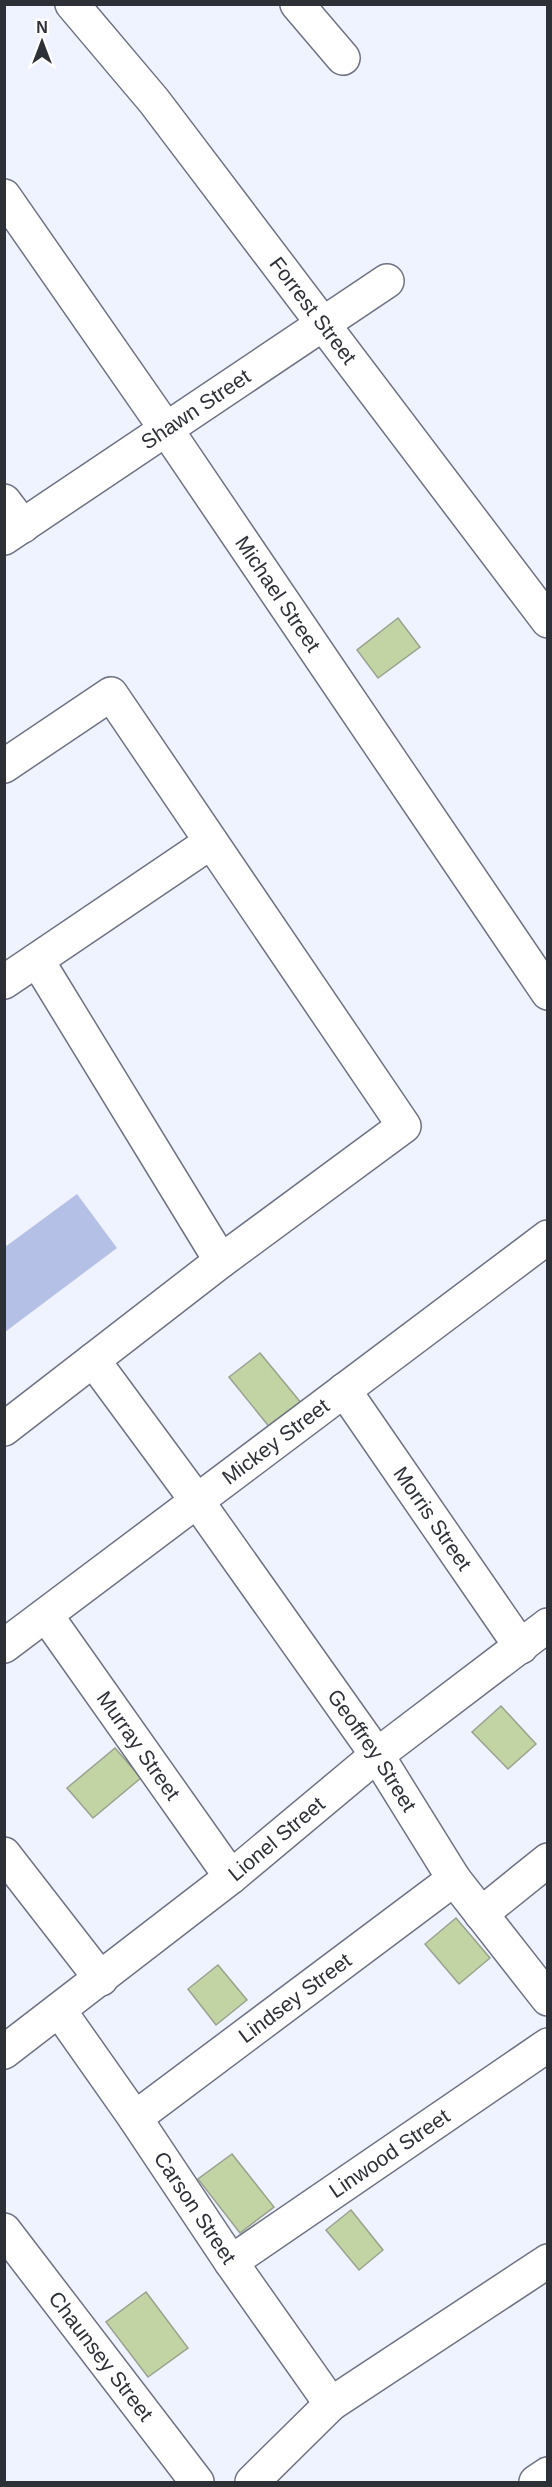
<svg xmlns="http://www.w3.org/2000/svg" width="552" height="2487" viewBox="0 0 552 2487" font-family="Helvetica,sans-serif">
  <rect width="100%" height="100%" fill="#eff3ff"/>
  <path fill="#b5c0e6" d="M77,1194L117,1248L5,1332V1247Z"/>
  <path fill="#c2d4a4" stroke="#9aa28f" stroke-width="1.5" d="M398,618L420,647L378,678L357,650Z
    M260,1353L302,1404L271,1429L229,1377Z
    M501,1706L536,1744L508,1769L472,1732Z
    M115,1748L141,1778L93,1818L67,1788Z
    M456,1918L490,1958L459,1984L425,1944Z
    M218,1965L247,2000L216,2025L188,1989Z
    M232,2154L274,2207L240,2233L198,2179Z
    M351,2210L383,2250L359,2270L326,2230Z
    M146,2292L188,2348L148,2377L106,2322Z"/>
  <g fill="none" stroke-linecap="round" stroke-linejoin="round">
    <defs>
      <g id="minor">
        <path id="s1" d="M72,4L154,101L548,621"/>
        <path d="M297,4L343,58"/>
        <path id="s2" d="M4,196L166,429L548,993"/>
        <path d="M4,501L23,526"/>
        <path id="s3" d="M4,538L387,281"/>
        <path d="M4,766L111,694L404,1126L221,1261L4,1429"/>
        <path d="M37,960L221,1261"/>
        <path d="M4,982L211,842"/>
        <path id="s4" d="M93,1360L197,1501L377,1755L454,1879L548,1999"/>
        <path id="s5" d="M344,1390L521,1647"/>
        <path id="s6" d="M46,1615L231,1877"/>
        <path id="s7" d="M4,1646L548,1237"/>
        <path d="M4,1854L101,1979"/>
        <path d="M481,1914L548,1860"/>
        <path id="s8" d="M59,2010L135,2118L231,2262L331,2404"/>
        <path id="s9" d="M4,2052L231,1877L377,1755L548,1625"/>
        <path id="s10" d="M135,2118L454,1879"/>
        <path id="s11" d="M4,2230L197,2482"/>
        <path id="s12" d="M231,2262L548,2045"/>
        <path d="M252,2482L331,2404L548,2261"/>
        <path d="M536,2482L548,2474"/>
      </g>
    </defs>
    <use href="#minor" stroke="#6d7284" stroke-width="36"/>
    <use href="#minor" stroke="#fff" stroke-width="33"/>
  </g>
  <g text-anchor="middle" stroke-width="4.5" stroke-linejoin="round" paint-order="stroke">
    <g font-size="21" fill="#2e3038" stroke="#fff">
      <text dy="7" stroke="none"><textPath href="#s1" startOffset="390">Forrest Street</textPath></text>
      <text dy="7" stroke="none"><textPath href="#s3" startOffset="231">Shawn Street</textPath></text>
      <text dy="7" stroke="none"><textPath href="#s2" startOffset="483">Michael Street</textPath></text>
      <text dy="7" stroke="none"><textPath href="#s7" startOffset="340">Mickey Street</textPath></text>
      <text dy="7" stroke="none"><textPath href="#s5" startOffset="156">Morris Street</textPath></text>
      <text dy="7" stroke="none"><textPath href="#s6" startOffset="160">Murray Street</textPath></text>
      <text dy="7" stroke="none"><textPath href="#s4" startOffset="480">Geoffrey Street</textPath></text>
      <text dy="7" stroke="none"><textPath href="#s9" startOffset="346">Lionel Street</textPath></text>
      <text dy="7" stroke="none"><textPath href="#s10" startOffset="200">Lindsey Street</textPath></text>
      <text dy="7" stroke="none"><textPath href="#s12" startOffset="192">Linwood Street</textPath></text>
      <text dy="7" stroke="none"><textPath href="#s8" startOffset="240">Carson Street</textPath></text>
      <text dy="7" stroke="none"><textPath href="#s11" startOffset="159">Chaunsey Street</textPath></text>
    </g>
  </g>
  <rect width="552" height="2487" fill="none" stroke="#2e3038" stroke-width="12"/>
  <g transform="translate(42 42)" stroke="#ffffff" stroke-width="4.5" paint-order="stroke">
  <path d="M0-4.5L10 22L0 15L-10 22Z" fill="#2e3038"/>
  <text y="-9" font-size="16" font-weight="bold" text-anchor="middle" fill="#2e3038">N</text>
  </g>
</svg>
